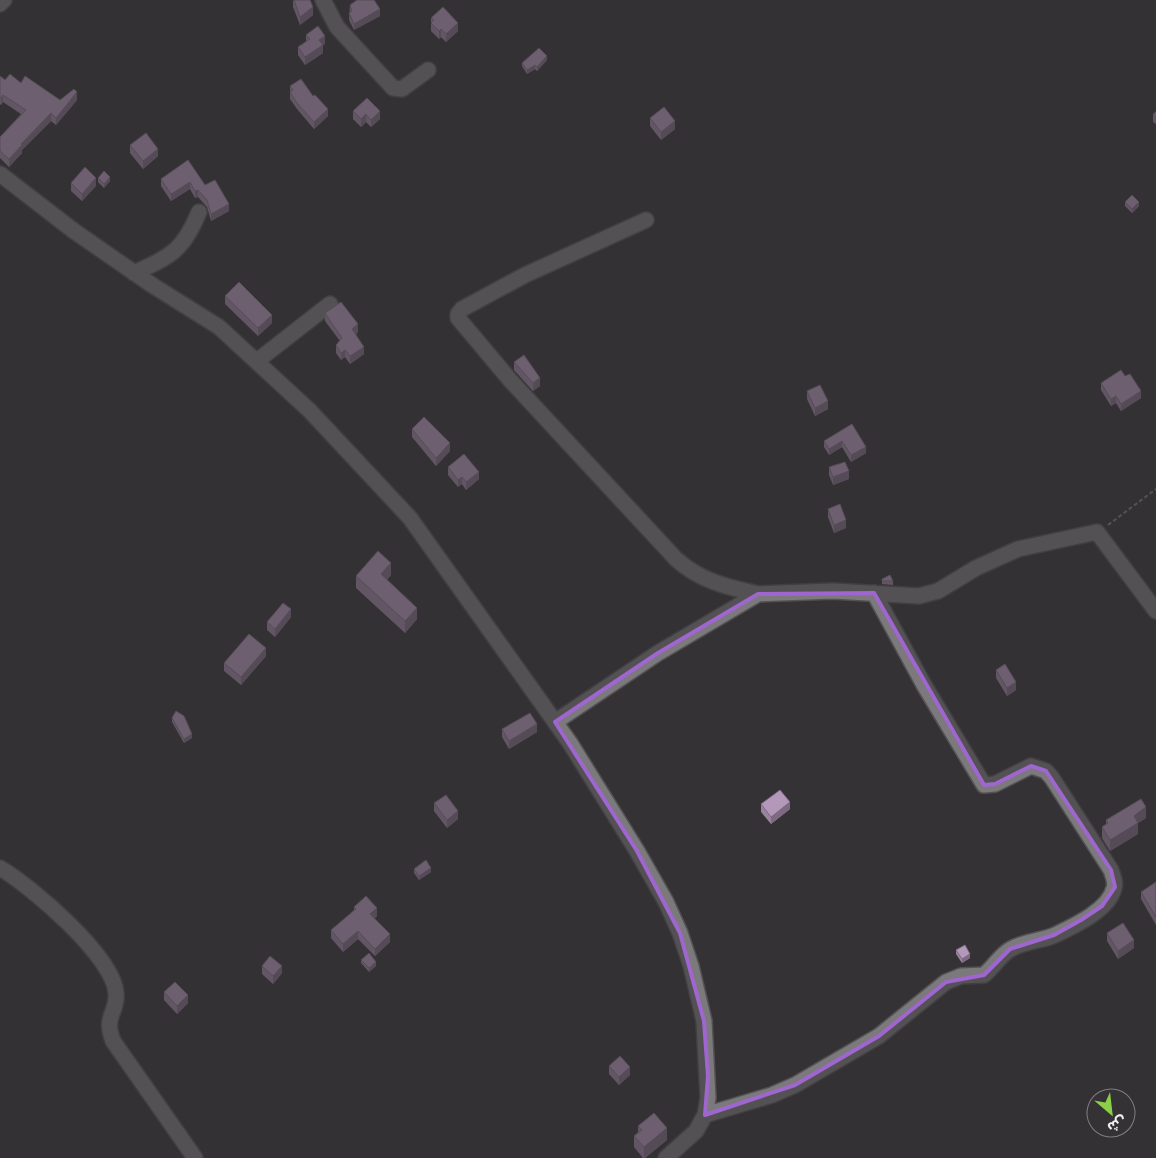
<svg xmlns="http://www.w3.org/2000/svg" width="1156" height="1158" viewBox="0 0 1156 1158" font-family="'Open Sans','Noto Sans Arabic',sans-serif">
  <rect width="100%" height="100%" fill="#343234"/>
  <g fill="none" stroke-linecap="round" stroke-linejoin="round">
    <defs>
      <path id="minor" d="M323,0L337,27L393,88L402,89L428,70
        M0,4L4,0
        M0,174L74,231L152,285L219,327L310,411L410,518L570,743L637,851L666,902L680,933L691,966L704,1021L708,1098L705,1115L696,1131L666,1158
        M646,220L525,275L462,309L458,314V318L510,380L676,559C700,581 727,587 758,594
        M134,273C171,256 183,251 199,212
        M257,361L330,304
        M555,722L658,653L758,594L833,591L919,596L938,591L976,568L1018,549L1097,532L1156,611
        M0,868C31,886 114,957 116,993C118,1014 103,1014 113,1041L195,1158
        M705,1115L772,1095L795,1085L879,1036L946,982L961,976L984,975C994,967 1000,955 1011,949C1025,941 1041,941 1055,935C1074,926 1109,910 1114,888C1116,882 1113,876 1111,870L1052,778L1046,771L1031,766L995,784L984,785L924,685L874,593"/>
    </defs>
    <use href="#minor" stroke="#535153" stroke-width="18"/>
    <path stroke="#7b797b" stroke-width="2" stroke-dasharray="4 2.5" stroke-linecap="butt" d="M1108,525L1156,489"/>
    <use href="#minor" stroke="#7b797b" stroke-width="15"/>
  </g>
  <path fill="#9a839f" d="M293,0L313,15L300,25L293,7Z
    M350,5L380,16L354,30L349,20Z
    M431,18L458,31L446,42L441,37L439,39L431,31Z
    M306,35L325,44L323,45V53L305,65L298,55V47L306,42Z
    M547,60L537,71L535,69L527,74L522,66V63Z
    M0,76L5,80L21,83L60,100H77L56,125L51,121L22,150V153L9,167L0,158V137L21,114L3,102L1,105L0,104Z
    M290,86L313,96L328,116L314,129L297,109L290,99Z
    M367,98L380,119L371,127L366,122L361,127L353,119V111Z
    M1156,111V124L1153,122V114Z
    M650,118L675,129L661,140L650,126Z
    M130,145L158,156L143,169L130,153Z
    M188,160L205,185L229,211L211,221L207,207L198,197L195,198L190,189L171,201L161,186V179Z
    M98,178L110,181L104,188L98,182Z
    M71,183L96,186L82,201L71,191Z
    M1125,202L1139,206L1132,213L1125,206Z
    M225,296L272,323L258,336L225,304Z
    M325,313L358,332L356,334L364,354L350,364L345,357L341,360L336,353V345L340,341L325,321Z
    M514,362L540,386L533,391L514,370Z
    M1101,383L1141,398L1121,411L1116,403L1111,406L1101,390Z
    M807,391L828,409L815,416L807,399Z
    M852,424L866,453L851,462L842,447L829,455L824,447V441Z
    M412,429L450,451L436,466L412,437Z
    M448,467L479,479L466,490L462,484L458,487L448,475Z
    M829,467L849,479L833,485L829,475Z
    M828,509L846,528L834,533L828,517Z
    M391,575L387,580L417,619L405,633L356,588V576Z
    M882,579L893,581V585L882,584Z
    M291,617L275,637L267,630V622Z
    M266,656L241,685L224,671V663Z
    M996,670L1016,690L1007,696L996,678Z
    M172,718L192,738L184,743L172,722Z
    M502,729L537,732L509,749L502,737Z
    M434,803L458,819L447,828L434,811Z
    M761,804L790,809L771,824L761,812Z
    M1146,818L1138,823V834L1110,851L1102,838V827L1106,824V820Z
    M414,869L431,872L419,880L414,873Z
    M1156,882V925L1141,899V892Z
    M354,907L377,916L374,919L390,942L375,956L358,939L343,952L331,938V930L354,910Z
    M1107,933L1134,948L1118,959L1107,941Z
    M956,950L970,958L962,963L956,954Z
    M361,960L376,966L369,972L361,963Z
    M262,966L282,973L273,984L262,974Z
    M164,992L188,1003L177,1014L164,1000Z
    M609,1066L630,1075L619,1085L609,1074Z
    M638,1126L667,1140L645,1158H643L634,1147V1136L638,1132Z"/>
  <path fill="#7d6a82" d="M313,7V15L300,25V17Z
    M380,9V16L354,30V24Z
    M458,23V31L446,42V34Z
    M441,29V37L439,39V31Z
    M325,36V44L323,45V53L305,65V57L319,40Z
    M547,56V60L537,71V67Z
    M535,65V69L527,74V70Z
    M77,92V100L56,125V118Z
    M3,95V102L1,105V98Z
    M328,109V116L314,129V122Z
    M380,111V119L371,127V120Z
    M51,113V121L22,150V153L9,167V159L21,144Z
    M366,114V122L361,127V119Z
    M675,121V129L661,140V132Z
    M158,149V156L143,169V161Z
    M110,177V181L104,188V184Z
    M96,178V186L82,201V194Z
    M190,182V189L171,201V194Z
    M198,190V197L195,198V191Z
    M1139,202V206L1132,213V209Z
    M229,204V211L211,221V214Z
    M272,315V323L258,336V328Z
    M358,324V332L352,336V329Z
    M364,347V354L350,364V356Z
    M345,350V357L341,360V353Z
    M540,378V386L533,391V383Z
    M1141,391V398L1121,411V404Z
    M1116,396V403L1111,406V399Z
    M828,401V409L815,416V408Z
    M842,441V447L829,455V449Z
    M450,443V451L436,466V458Z
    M866,447V453L851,462V455Z
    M849,471V479L833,485V477Z
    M479,472V479L466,490V482Z
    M462,477V484L458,487V480Z
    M846,520V528L834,533V525Z
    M391,563V575L381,586V574Z
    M417,608V619L405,633V621Z
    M291,609V617L275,637V629Z
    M266,648V656L241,685V677Z
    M1016,682V690L1007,696V688Z
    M537,724V732L509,749V741Z
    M192,734V738L184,743V739Z
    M790,802V809L771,824V817Z
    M1146,807V818L1138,823V834L1110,851V840L1134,816Z
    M458,811V819L447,828V820Z
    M431,868V872L419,880V876Z
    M377,908V916L370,922V914Z
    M358,931V939L343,952V944Z
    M390,934V942L375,956V949Z
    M1134,940V948L1118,959V951Z
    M970,954V958L962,963V959Z
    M376,962V966L369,972V968Z
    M282,966V973L273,984V976Z
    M188,995V1003L177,1014V1006Z
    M630,1067V1075L619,1085V1077Z
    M667,1128V1140L644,1158V1147Z"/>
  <path fill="#b398b9" stroke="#7d6a82" d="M294,0H310L313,7L300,17Z
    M357,0H374L380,9L354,24L349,13L352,11L350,5Z
    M443,7L458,23L446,34L441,29L439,31L431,23L434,20L431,18Z
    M318,26L325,36L319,40L323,45L305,57L298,47L310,39L306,35Z
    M539,48L547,56L537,67L535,65L527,70L522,63Z
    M10,74L21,83L25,76L60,100L74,89L77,92L56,118L51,113L21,144L22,145L9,159L0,151V137L26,110L3,95L1,98L0,97V76L5,80Z
    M301,79L313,96L315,95L328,109L314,122L297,103L290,92L293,90L290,86Z
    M367,98L380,111L371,120L366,114L361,119L353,111Z
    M664,107L675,121L661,132L650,118Z
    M146,133L158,149L143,161L130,145Z
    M188,160L205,185L215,180L229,204L211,214L207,200L198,190L195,191L190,182L171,194L161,179Z
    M85,167L96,178L82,194L71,183Z
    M104,171L110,177L104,184L98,178Z
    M1132,195L1139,202L1132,209L1125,202Z
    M239,282L272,315L258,328L225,296Z
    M341,302L358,324L352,329L364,347L350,356L345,350L341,353L336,345L342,338L325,313Z
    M524,355L540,378L533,383L514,362Z
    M1121,370L1125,376L1130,374L1141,391L1121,404L1116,396L1111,399L1101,383Z
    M820,385L828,401L815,408L807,391Z
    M424,417L450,443L436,458L412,429Z
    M852,424L866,447L851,455L842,441L829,449L824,441Z
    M464,454L479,472L466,482L462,477L458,480L448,467Z
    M845,462L849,471L833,477L829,467Z
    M840,504L846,520L834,525L828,509Z
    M378,551L391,563L381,574L417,608L405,621L356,576Z
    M890,575L893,581H882V579Z
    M283,603L291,609L275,629L267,622Z
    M249,634L266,648L241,677L224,663Z
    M1005,664L1016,682L1007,688L996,670Z
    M176,711L184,716L192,734L184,739L172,718Z
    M530,713L537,724L509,741L502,729Z
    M780,790L790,802L771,817L761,804Z
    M446,795L458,811L447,820L434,803Z
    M1141,799L1146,807L1134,816L1138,823L1110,840L1102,827L1108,823L1106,820Z
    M426,860L431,868L419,876L414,869Z
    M1156,882V917L1141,892Z
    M366,896L377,908L370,914L390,934L375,949L358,931L343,944L331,930L356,909L354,907Z
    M1123,923L1134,940L1118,951L1107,933Z
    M965,945L970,954L962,959L956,950Z
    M369,953L376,962L369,968L361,960Z
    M270,956L282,966L273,976L262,966Z
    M175,982L188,995L177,1006L164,992Z
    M620,1056L630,1067L619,1077L609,1066Z
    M654,1113L667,1128L644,1147L634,1136L642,1130L638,1126Z"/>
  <path d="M0 0H1156V1158H0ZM874,593L984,785L995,784L1031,766L1046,771L1111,870L1115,887L1102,906L1081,920L1054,935L1010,949L984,975L946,982L879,1036L795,1085L705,1115L708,1076L704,1021L680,933L637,851L555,722L658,653L758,594Z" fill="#343234" fill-opacity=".55" fill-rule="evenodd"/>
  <path fill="none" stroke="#9e66ce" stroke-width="4" stroke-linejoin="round" d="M874,593L984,785L995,784L1031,766L1046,771L1111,870L1115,887L1102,906L1081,920L1054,935L1010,949L984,975L946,982L879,1036L795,1085L705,1115L708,1076L704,1021L680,933L637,851L555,722L658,653L758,594Z"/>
  <g transform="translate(1111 1113) rotate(152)"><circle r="24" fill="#343234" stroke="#807e80"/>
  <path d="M0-4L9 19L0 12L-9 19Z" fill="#8cce45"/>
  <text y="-8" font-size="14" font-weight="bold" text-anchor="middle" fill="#f1eff1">ش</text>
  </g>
</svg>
